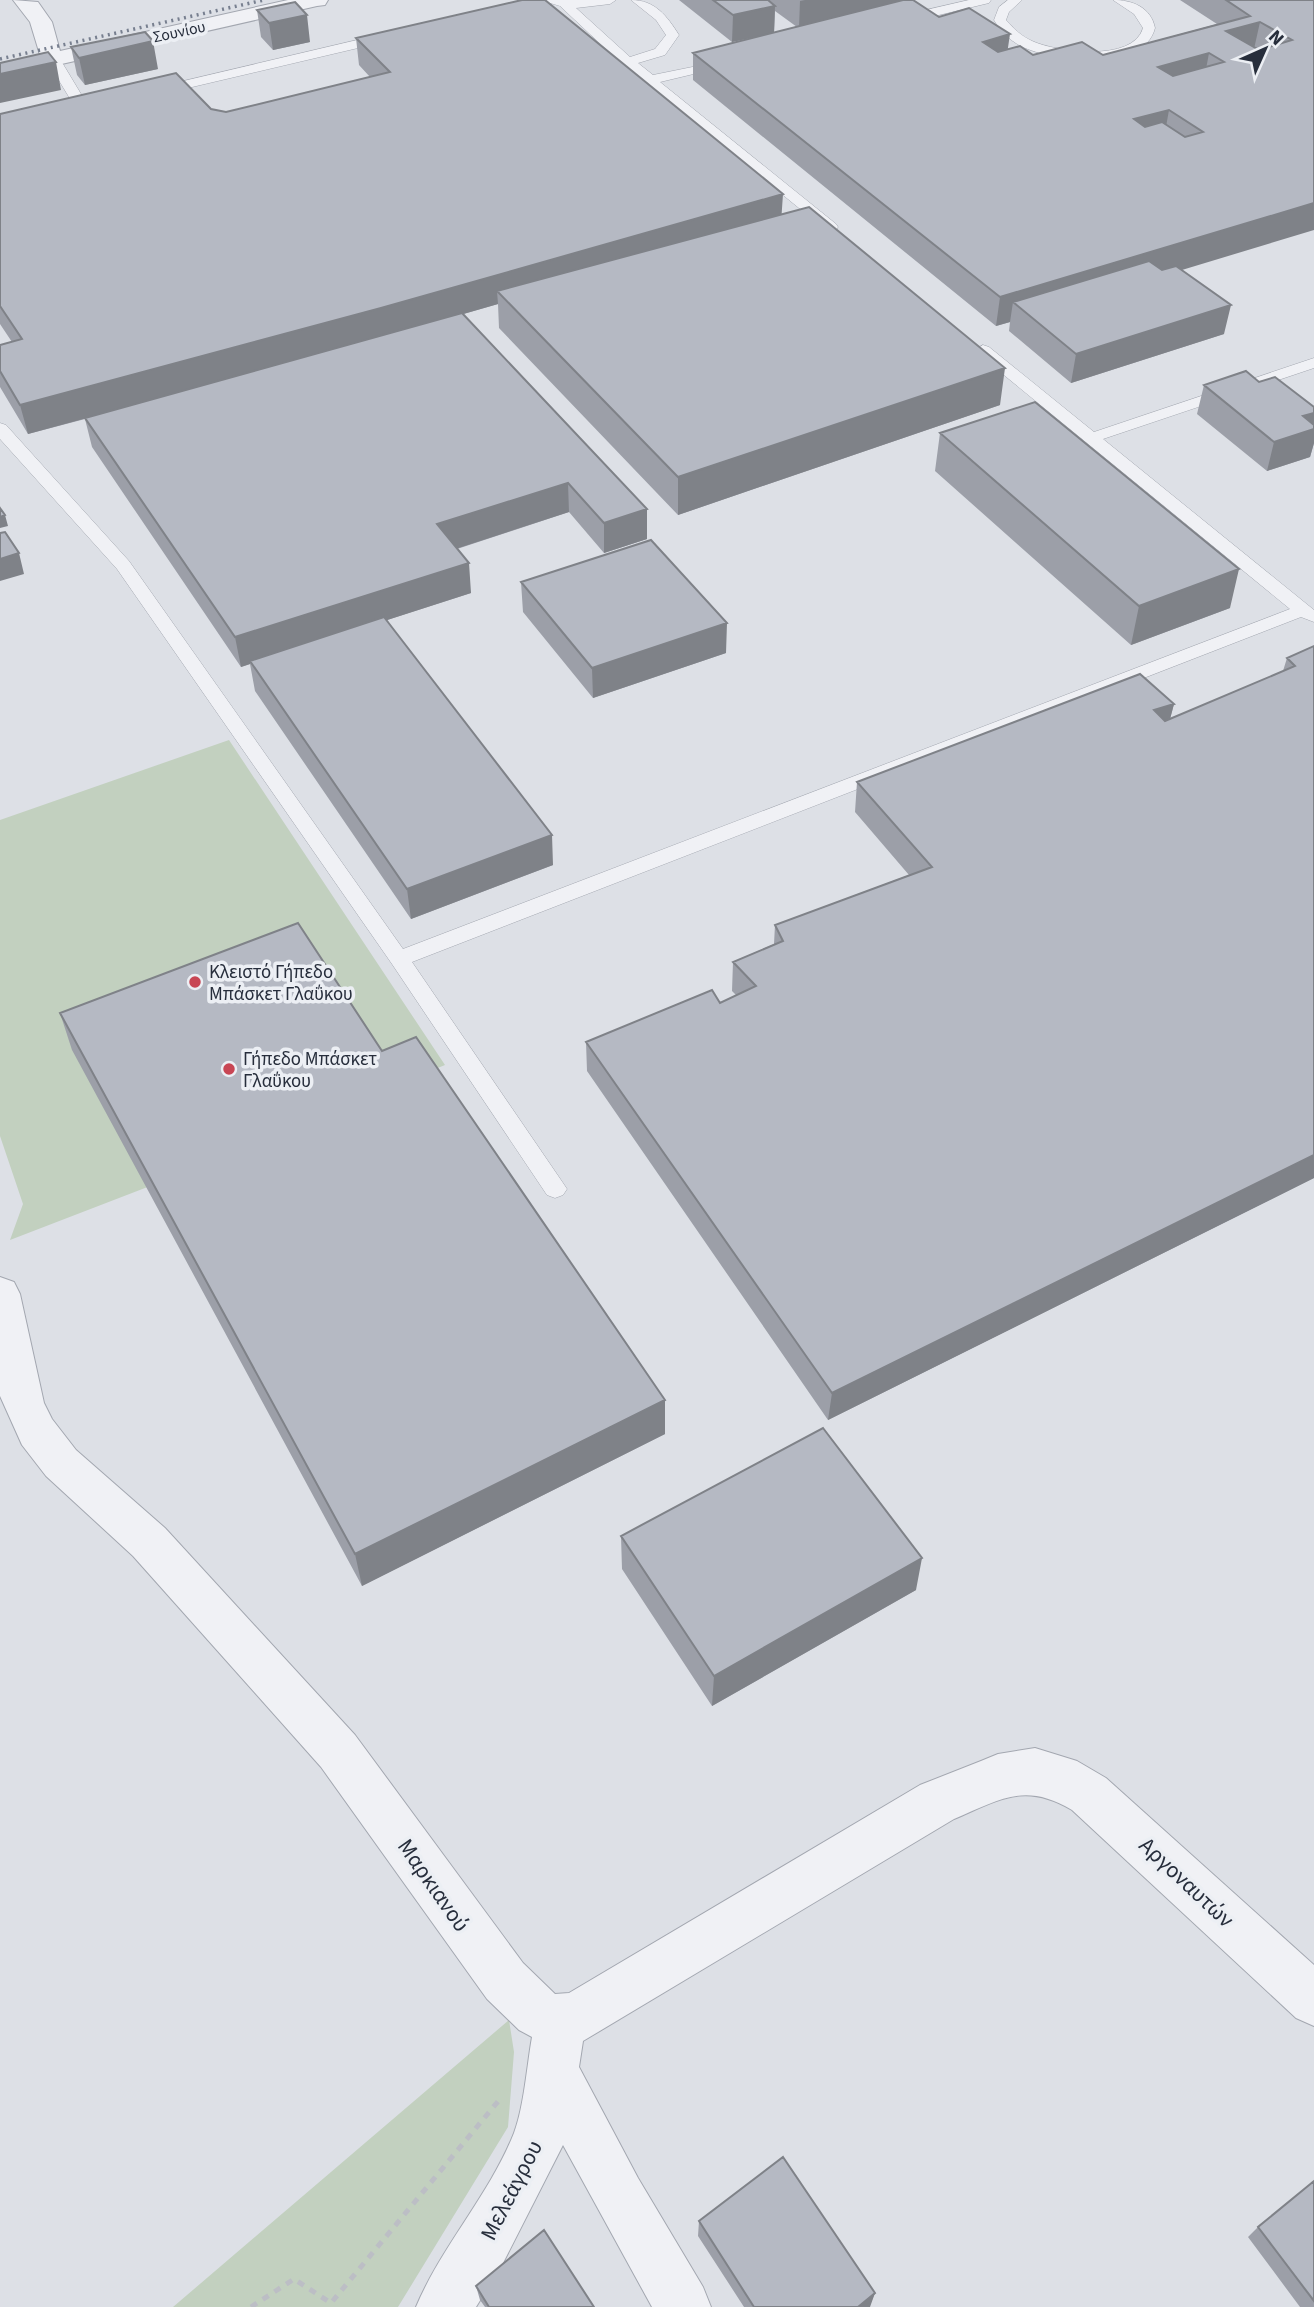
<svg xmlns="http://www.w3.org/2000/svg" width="1314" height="2307" viewBox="0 0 1314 2307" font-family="'Source Sans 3',sans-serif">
  <rect width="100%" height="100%" fill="#dde0e6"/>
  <path fill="#c2d0bf" d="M229,740L445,1065L145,1188L10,1240L23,1204L0,1136V820Z
    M509,2020L514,2052L508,2127L398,2307H173Z"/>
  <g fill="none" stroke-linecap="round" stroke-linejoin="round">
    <defs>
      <path id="service" d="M540,0H616L610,4L576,8L630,57L655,49L666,35L656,20L631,0C655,0 667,16 679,35L665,55L638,63L653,75L727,60V66L660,82L836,224L838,227L836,230H826L623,65L560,6Z
        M969,0H991L989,3L901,24L895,20L896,17Z
        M1008,0H1022L1009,12L1006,20C1014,29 1021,36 1032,41C1056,52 1133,63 1143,28L1134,14L1113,0C1132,0 1151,7 1155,28C1144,73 1052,62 1021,46C1009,40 1001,31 994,20L999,7Z
        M387,33L392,34V40L158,95L151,91L158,87Z
        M53,55L60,59L90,109L69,117L62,113L75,107L46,59Z
        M983,345L989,347L1094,432L1314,358V368L1103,439L1314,610V622L1301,617L412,962L563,1183L567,1189L563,1195L555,1198L547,1195L392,964L117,569L0,439V423L6,425L129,561L403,949L1290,609L977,353L975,350Z"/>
      <path id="minor" d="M13,0L38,2L52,22L60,51L288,0H328L325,5L317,6L0,78V64L40,55L30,22Z
        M0,1277L14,1282L20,1294L44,1403L52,1419L76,1450L165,1528L355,1735L523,1963L555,1994L569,1993L920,1785L981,1761L998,1754L1035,1748L1077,1761L1106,1778L1314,1965V2026L1296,2018L1072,1810C1025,1782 1001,1799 954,1819L583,2041L579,2067L638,2178L703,2287L711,2307H652L563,2145L503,2263L476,2307H416C441,2247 490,2194 514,2133C524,2107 527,2065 532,2037L519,2030L487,1999L321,1767L133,1556L46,1476L22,1445L0,1396Z"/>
    </defs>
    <use href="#service" stroke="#a3a7b0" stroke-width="1"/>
    <use href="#minor" stroke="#a3a7b0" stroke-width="2"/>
    <path stroke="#bcbec5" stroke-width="5" stroke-dasharray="7 7" stroke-linecap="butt" d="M251,2307L294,2279L331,2303L500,2099"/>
    <use href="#service" fill="#f0f1f5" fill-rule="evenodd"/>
    <use href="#minor" fill="#f0f1f5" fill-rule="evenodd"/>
    <path stroke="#777f8f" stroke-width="3.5" stroke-dasharray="2 4.5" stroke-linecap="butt" d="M0,59L264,0"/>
  </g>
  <path fill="#9c9fa8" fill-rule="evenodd" d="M679,0H913L939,17L1008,49L1033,55H1103L1217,24L1180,0H1314L1182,270L1224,334L1071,383L1009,331L1010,322L996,326L693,80V53L773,33L732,42ZM775,11L797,27L774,33Z
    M257,10L310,42L273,50L261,37Z
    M356,38L782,214L1000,405L678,515L499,328L498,304L463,314L647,509V539L604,553L569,512L457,549L471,593L387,620L553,865L411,919L255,691L250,664L241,667L92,447L85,419L28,434L0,387V345L12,342L0,324V114L211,109L226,112L370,77L359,65Z
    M71,47L158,69L85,85L77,75Z
    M1259,382L1314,407V443L1310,457L1267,471L1197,414L1204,385Z
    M940,433L1230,608L1131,645L935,471Z
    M521,582L726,653L593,698L523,612Z
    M1314,646V1178L828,1420L587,1071L586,1042L720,1003L736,995L732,991L733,962L774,944L775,925L909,875L855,812L857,782L1174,704L1170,719L1283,671L1287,658Z
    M60,1013L665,1400V1434L362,1586L72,1050Z
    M621,1536L916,1590L712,1706L622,1569Z
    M1314,2181V2307H1300L1248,2237L1258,2227Z
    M699,2221L875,2293L869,2307H744L698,2236Z
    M476,2286L594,2307H485L480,2300Z"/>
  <path fill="#7f8288" d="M805,0H911L799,28L800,1Z
    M775,6L774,33L732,42L733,15Z
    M307,15L310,42L273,50L269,23Z
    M1260,22L1254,49L1226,31Z
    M1010,34L1006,61L983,42Z
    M153,41L158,69L85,85L79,58Z
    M1209,53L1204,80L1153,94L1158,67Z
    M56,62L61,90L0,103V74Z
    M1169,110L1164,138L1129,147L1134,119Z
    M783,194L781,223L497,291L498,304L384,337L28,434L20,405Z
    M1314,203V230L1030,316L1013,302L1010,322L996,326L1000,297Z
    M1231,305L1224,334L1071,383L1076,354Z
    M1005,368L1000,405L678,515V477Z
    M1314,413V443L1310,457L1267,471L1274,442L1303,416Z
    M568,483L569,512L440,554L437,524Z
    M647,509V539L604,553V523Z
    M5,515L8,526L0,528V517Z
    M19,553L24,574L0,581V559Z
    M469,563L471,593L251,664L250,661V664L241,667L235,637Z
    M1239,569L1230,608L1131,645L1139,606Z
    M727,623L726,653L593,698L592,668Z
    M1174,704L1166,734L1154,710Z
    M552,835L553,865L411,919L407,889Z
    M1314,1155V1178L828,1420L832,1393Z
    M665,1400V1434L362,1586L355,1554Z
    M922,1558L916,1590L712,1706L714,1676Z
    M875,2293L870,2307H858Z"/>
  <path fill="#b5b9c3" stroke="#7f8288" stroke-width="2" fill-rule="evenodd" d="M522,0H545L783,194L381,308L20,405L0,371V345L22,339L0,306V114L176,73L211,109L226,112L390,72L356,38Z
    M713,0H768L775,6L733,15Z
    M903,0H913L939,17L969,8L1010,34L983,42L998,52L1020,46L1033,55L1082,42L1103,55L1250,16L1226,0H1314V203L1000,297L693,53ZM1260,22L1292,40L1259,50L1226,31ZM1209,53L1224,62L1173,76L1158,67ZM1169,110L1203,132L1185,137L1162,122L1145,127L1134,119Z
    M295,2L307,15L269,23L257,10Z
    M145,32L153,41L79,58L71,47Z
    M48,52L56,62L0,74V63Z
    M809,207L1005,368L678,477L497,291Z
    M1149,261L1162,270L1176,266L1231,305L1076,354L1013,302Z
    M462,313L647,509L604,523L568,483L437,524L469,563L235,637L85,418Z
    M1246,371L1259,382L1275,377L1314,407V413L1303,416L1314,425V429L1274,442L1204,385Z
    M1035,402L1239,569L1139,606L940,433Z
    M0,508L5,515L0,517Z
    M5,532L19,553L0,559V533Z
    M651,540L727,623L592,668L521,582Z
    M384,617L552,835L407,889L250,661Z
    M1314,646V1155L832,1393L586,1042L712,990L720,1003L756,986L733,962L783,941L775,925L932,867L857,782L1140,674L1174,704L1154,710L1165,721L1295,666L1287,658Z
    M298,923L382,1051L416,1037L665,1400L355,1554L60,1013Z
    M823,1428L922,1558L714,1676L621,1536Z
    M783,2157L875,2293L858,2307H754L699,2221Z
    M1314,2181V2301L1258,2227Z
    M544,2230L594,2307H489L476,2286Z"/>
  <g fill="#c84654" stroke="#eceff4" stroke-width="2.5">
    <circle cx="195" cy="982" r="7"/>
    <circle cx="229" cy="1069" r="7"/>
  </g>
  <g text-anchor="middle" stroke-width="7" stroke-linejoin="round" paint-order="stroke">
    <g font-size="16" fill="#272e3c" stroke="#eceff4">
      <text transform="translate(179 31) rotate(-12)" y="6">Σουνίου</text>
    </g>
    <g font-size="19" fill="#272e3c" stroke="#eceff4" text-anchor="start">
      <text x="209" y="978">Κλειστό Γήπεδο<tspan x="209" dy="22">Μπάσκετ Γλαΰκου</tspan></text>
      <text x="243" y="1065">Γήπεδο Μπάσκετ<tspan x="243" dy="22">Γλαΰκου</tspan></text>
    </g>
    <g font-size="23" fill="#272e3c" stroke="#eceff4">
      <text transform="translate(1187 1882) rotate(43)" y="8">Αργοναυτών</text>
      <text transform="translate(434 1885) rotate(55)" y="8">Μαρκιανού</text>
      <text transform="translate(511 2190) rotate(-63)" y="8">Μελεάγρου</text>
    </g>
  </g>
  <g transform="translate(1265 49) rotate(45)" stroke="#eceff4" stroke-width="5" paint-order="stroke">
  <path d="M0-5L12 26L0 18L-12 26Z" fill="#272e3c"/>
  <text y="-10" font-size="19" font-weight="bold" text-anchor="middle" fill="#272e3c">N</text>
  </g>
</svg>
